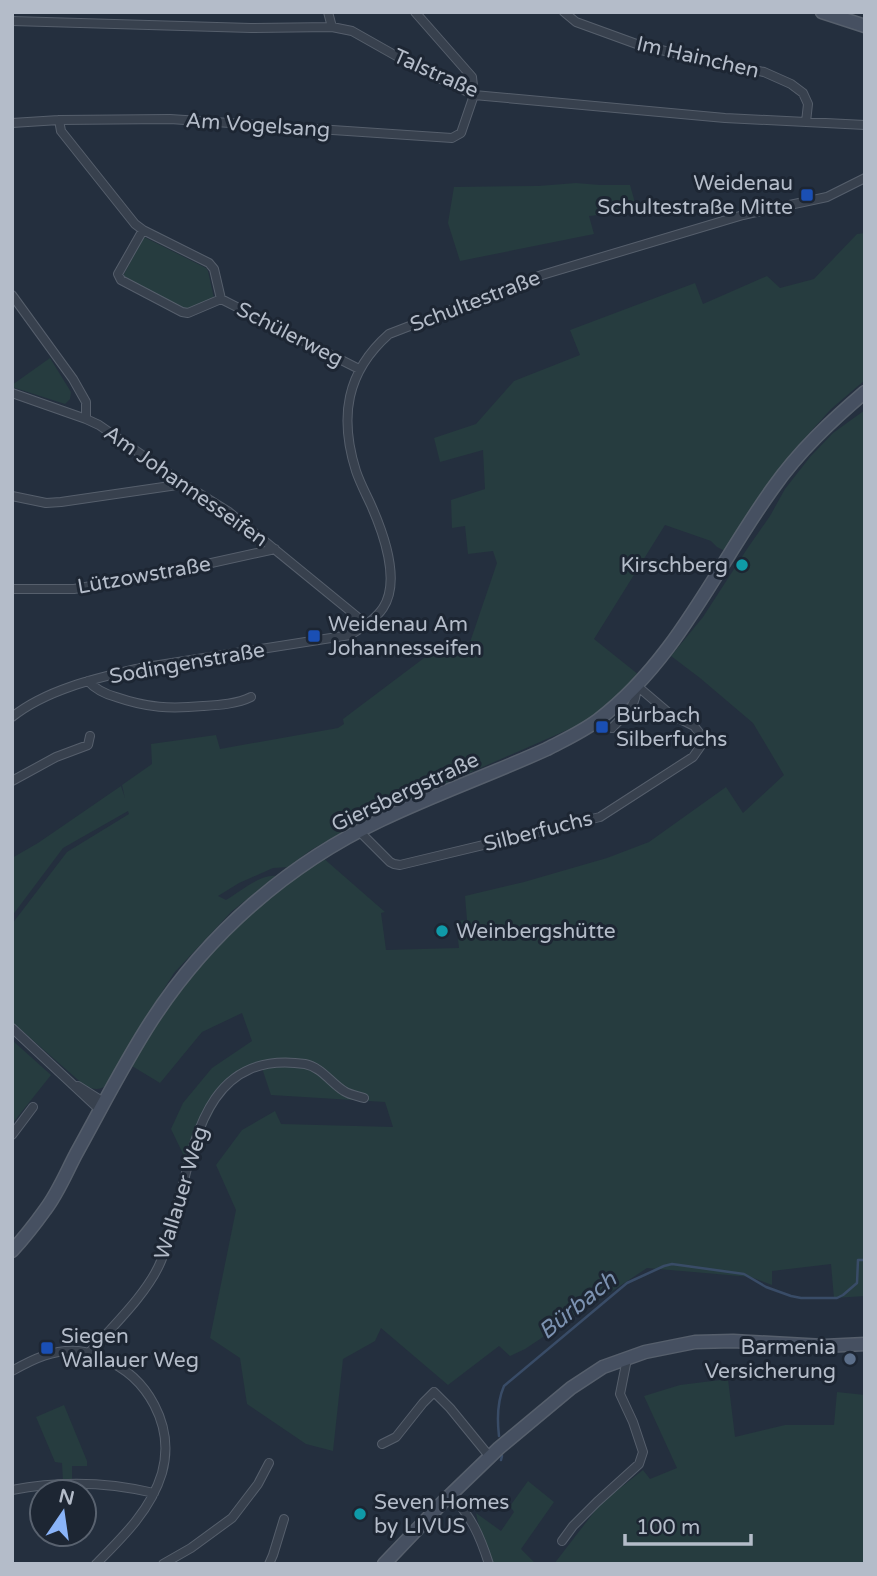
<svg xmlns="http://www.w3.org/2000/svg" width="877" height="1576" viewBox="0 0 877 1576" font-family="'Varela Round',sans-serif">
  <rect width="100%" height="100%" fill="#242f3e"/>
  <path fill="#263c3f" d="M576,183L600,185H630L637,210L617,216L616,213L589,216L594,234L460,261L448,223L454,187L538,186Z
    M865,233V380L831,409L794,450L774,476L760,502L727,552L717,547L711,541L665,525L594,639L639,675L622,693L590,720L371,816L311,850L288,867L273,868L239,883L218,896L226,900C240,892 260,874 276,876L231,912L174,973L138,1030L107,1085C99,1091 93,1089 85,1086L12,1022V924L67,852L129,814L128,811L63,848L12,916V858L38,843L121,786L125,798L122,785L152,764L151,744L216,735L220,749L338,728L344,724L343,719L428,655L440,641L467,651L497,563L493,551L468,554L465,526L452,528L451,500L485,489L483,450L440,462L434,438L476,424L514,381L580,355L570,330L695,283L703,304L767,276L780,288L814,279L857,234Z
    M144,237L206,268L208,271L214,298L188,308H183L124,278L123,276Z
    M50,358L71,392L70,399L65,404L12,387V385Z
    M865,410V1296L834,1298L831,1264L772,1271V1285L751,1277L647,1268L525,1349L510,1356L499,1346L448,1385L381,1328L375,1341L343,1359L333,1451L306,1444L247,1404L240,1358L210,1338L236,1210L216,1165L242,1130L275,1111L281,1124L393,1127L385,1102L271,1095L262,1068L234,1079L221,1096L200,1138L185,1158L171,1129L183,1103L212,1068L252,1041L242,1013L202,1032L160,1083L132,1066L154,1029L191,976L233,930L272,893L322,857L385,912L381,913L386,950L459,948L456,921L467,920L465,896L524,882L607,858L649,842L726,787L743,813L784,775L753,723L700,678L671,656L703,617L747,549L770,516L785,489L810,457L833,433Z
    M12,1040L51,1075L12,1124Z
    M728,1379L735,1437L785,1425H834L837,1392L865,1395V1564H554L601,1503L643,1470L650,1479L677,1468L644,1396L680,1385Z
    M64,1405L87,1461V1466H72V1481H63L62,1463L55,1462L36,1417Z
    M528,1481L554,1502L521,1549L536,1564H487L476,1513L501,1531L514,1512L510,1506Z"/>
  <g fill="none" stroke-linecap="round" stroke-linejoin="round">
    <path stroke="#394c67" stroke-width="2.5" d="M499,1436C497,1419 497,1402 504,1386L627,1283L664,1266L672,1264L744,1274L766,1287L791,1296L801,1298H837L843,1295L857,1283L858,1260H865
      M501,1460L502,1456
      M474,1509L479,1499"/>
    <defs>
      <path id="street" d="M328,12L332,27
        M564,12L576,22L642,46L764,72L791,84L803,93L808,104L806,122
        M12,21L251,28L332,27L352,31L414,66L474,95L725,118L865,125
        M59,120L61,131L135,224L143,230L209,263L214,269L221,299L359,369
        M12,123L59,120L170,119L452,138L461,133L474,95L472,77L415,12
        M143,230L118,274L121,280L182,312L188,313L221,299
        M12,295L73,379L86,402V419L99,425L184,484L229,512L366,624
        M12,393L86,419
        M12,496L46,503L61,502L184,484
        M12,589H74L166,573L275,549
        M88,681C96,690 105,694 116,697C148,708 170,709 203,706C219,705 237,704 251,697
        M12,717C47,689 97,678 140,668L350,635C362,628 375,620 383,608C401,581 383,532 371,505C366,494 360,483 356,471C339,417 346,372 389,334L542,275L743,215L827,197L865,178
        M612,728C625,714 638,706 636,685
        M12,781L56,757L88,745L90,736
        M359,831L390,862L394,864L400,865L600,817L693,757L700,747L701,735L694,726L670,714L636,685
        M12,1028L101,1111
        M78,1086L105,1103
        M12,1135L33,1107
        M89,1353C112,1327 148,1293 161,1261C193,1186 185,1046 305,1064C321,1067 331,1083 344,1091C350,1095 358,1096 364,1098
        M12,1371C33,1359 54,1349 78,1351C87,1352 96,1355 104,1359C148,1377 175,1426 162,1473C151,1510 122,1538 96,1564
        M382,1444L396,1437L423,1403L434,1392L450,1408L490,1457
        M12,1490C58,1481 108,1482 154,1493
        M451,1494C472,1519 479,1533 489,1564
        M562,1541L573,1526L597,1502L639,1464L643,1452L633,1422L620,1394L627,1359
        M163,1564L191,1548L232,1518L258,1484L269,1463
        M269,1564L273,1555L284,1519"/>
      <path id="secondary" d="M822,12L865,26
        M12,1251C24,1238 35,1224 45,1210C58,1193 66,1173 76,1154C101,1109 124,1063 152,1020C208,934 288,864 381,820C435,794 492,774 547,749C564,740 582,732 598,720C677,660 716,567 773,488C799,451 831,421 865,392
        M384,1564L443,1502L499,1448L571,1388L603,1367L645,1352L695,1342L733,1341L824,1346L865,1344"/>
    </defs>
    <use href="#street" stroke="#565f6c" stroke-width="10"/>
    <use href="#secondary" stroke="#565f6c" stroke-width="15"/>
    <use href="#street" stroke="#38414e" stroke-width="8"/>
    <use href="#secondary" stroke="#465061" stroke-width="12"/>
  </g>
  <g fill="#1a4fb4" stroke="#1d2633" stroke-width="2.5">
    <rect x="800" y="188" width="14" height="14" rx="3.5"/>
    <rect x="307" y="629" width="14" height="14" rx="3.5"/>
    <rect x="595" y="720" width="14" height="14" rx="3.5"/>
    <rect x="40" y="1341" width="14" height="14" rx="3.5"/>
  </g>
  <g fill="#0f9aa8" stroke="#1d2633" stroke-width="2.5">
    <circle cx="742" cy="565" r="7"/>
    <circle cx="442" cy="931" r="7"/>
    <circle cx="360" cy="1514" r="7"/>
  </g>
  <circle fill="#5c6f8a" stroke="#1d2633" stroke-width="2.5" cx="850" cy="1359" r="7"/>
  <g text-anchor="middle" stroke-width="6" stroke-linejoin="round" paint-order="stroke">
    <g font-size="21" fill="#b4bcc9" stroke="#1d2633">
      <text transform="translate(698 57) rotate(13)" y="7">Im Hainchen</text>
      <text transform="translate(436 73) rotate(24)" y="7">Talstraße</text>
      <text transform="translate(258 125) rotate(4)" y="7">Am Vogelsang</text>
      <text transform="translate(475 301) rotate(-21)" y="7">Schultestraße</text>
      <text transform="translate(290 334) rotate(27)" y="7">Schülerweg</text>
      <text transform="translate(186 486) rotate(35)" y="7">Am Johannesseifen</text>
      <text transform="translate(144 575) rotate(-10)" y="7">Lützowstraße</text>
      <text transform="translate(187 663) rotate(-10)" y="7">Sodingenstraße</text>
      <text transform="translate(405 792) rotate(-25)" y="7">Giersbergstraße</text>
      <text transform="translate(538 831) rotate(-14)" y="7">Silberfuchs</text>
      <text transform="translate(181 1193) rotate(-73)" y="7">Wallauer Weg</text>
    </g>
    <g font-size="21" fill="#b4bcc9" stroke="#1d2633" text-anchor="start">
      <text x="793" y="190" text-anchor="end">Weidenau<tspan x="793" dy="24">Schultestraße Mitte</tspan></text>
      <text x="728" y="572" text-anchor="end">Kirschberg</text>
      <text x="328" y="631">Weidenau Am<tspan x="328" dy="24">Johannesseifen</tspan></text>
      <text x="616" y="722">Bürbach<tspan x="616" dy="24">Silberfuchs</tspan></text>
      <text x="456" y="938">Weinbergshütte</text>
      <text x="61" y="1343">Siegen<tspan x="61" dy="24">Wallauer Weg</tspan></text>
      <text x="836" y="1354" text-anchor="end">Barmenia<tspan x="836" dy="24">Versicherung</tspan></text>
      <text x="374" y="1509">Seven Homes<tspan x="374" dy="24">by LIVUS</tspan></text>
    </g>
    <g font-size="23" font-style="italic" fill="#7c92b1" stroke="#1d2633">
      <text transform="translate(577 1305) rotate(-39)" y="8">Bürbach</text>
    </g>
  </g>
  <rect width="877" height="1576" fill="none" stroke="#b4bcc9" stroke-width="28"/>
  <g transform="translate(63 1513) rotate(13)"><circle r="33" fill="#1d2633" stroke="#59626f" stroke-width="2"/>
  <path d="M0-5L12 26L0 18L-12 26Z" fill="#8ab4f8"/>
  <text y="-10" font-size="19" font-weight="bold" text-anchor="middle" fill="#b4bcc9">N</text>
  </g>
  <path d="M625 1534v10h126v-10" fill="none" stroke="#b4bcc9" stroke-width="3.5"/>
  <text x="636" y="1534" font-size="21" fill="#b4bcc9" stroke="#1d2633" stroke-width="5" paint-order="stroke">100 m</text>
</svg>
